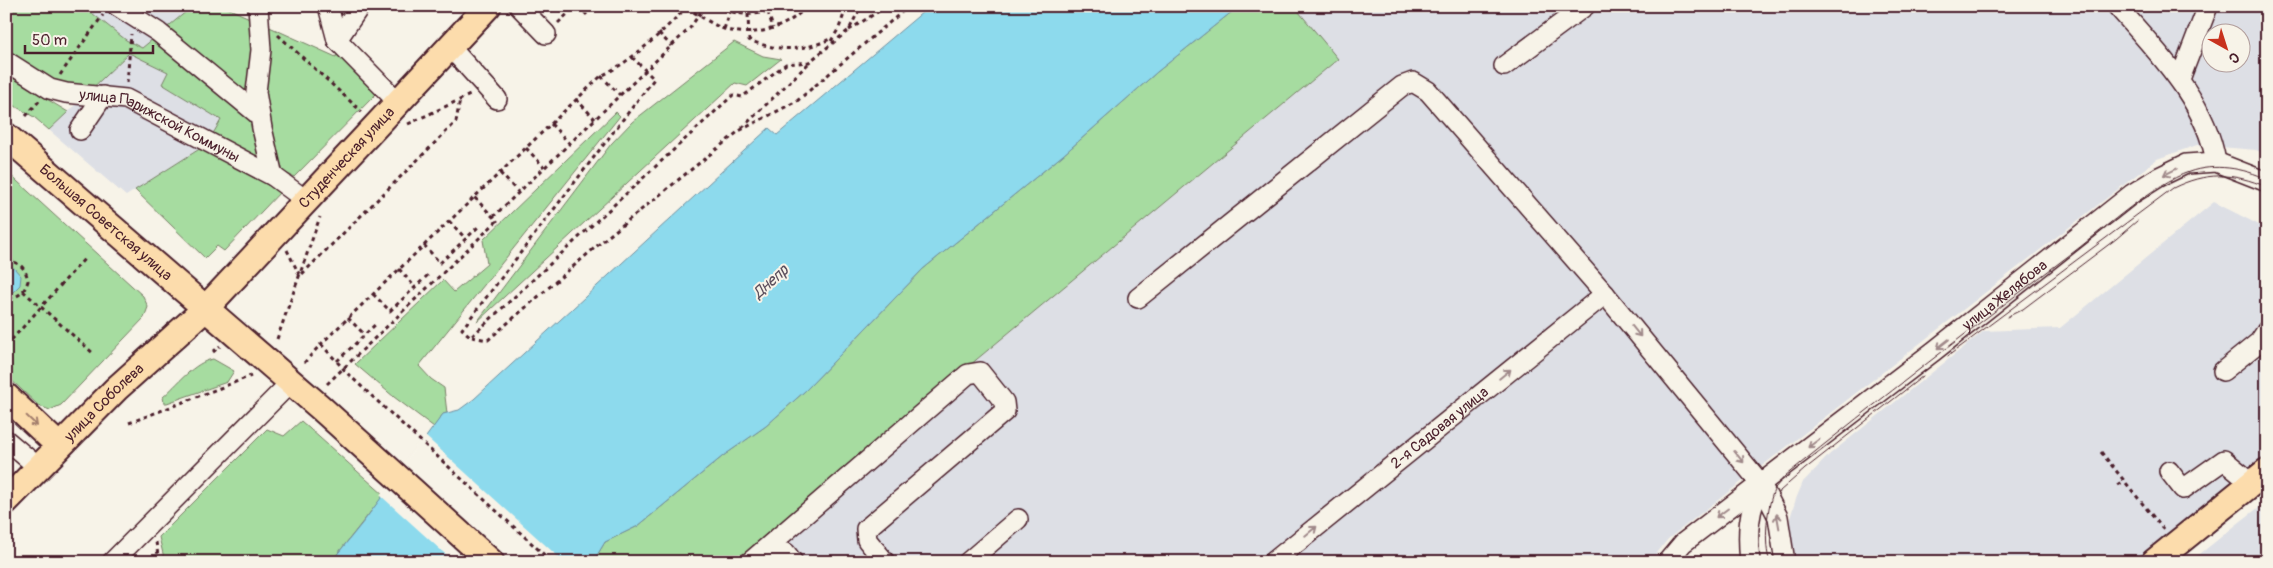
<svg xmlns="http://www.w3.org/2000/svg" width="2273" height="568" viewBox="0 0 2273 568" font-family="Pangolin,sans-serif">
  <rect width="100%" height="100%" fill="#f7f3e8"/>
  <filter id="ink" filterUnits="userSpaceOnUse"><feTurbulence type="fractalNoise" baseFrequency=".02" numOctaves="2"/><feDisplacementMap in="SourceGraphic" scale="10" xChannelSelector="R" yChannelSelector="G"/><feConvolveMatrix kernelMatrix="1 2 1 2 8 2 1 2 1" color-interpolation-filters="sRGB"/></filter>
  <g filter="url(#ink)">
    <path fill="#dddfe5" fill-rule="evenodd" d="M83,6H193L142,48L126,40Z
      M1294,6H2267V155L2256,150L2197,145L2157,159L1668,539L1650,562H733L1337,60ZM2210,32H2240V62H2210Z
      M129,53L168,72L162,84L221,120L211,137L201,148L126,196L49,130Z
      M2214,202L2267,229V455L2134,562H1794L1789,542L1790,518L1796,499L1803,482L1830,454L1984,331L2060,328Z
      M2267,501V562H2190L2236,525Z"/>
    <path fill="#a6dca0" stroke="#787e66" d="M6,6H83L126,40L142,48L193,6H223L336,57L338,44L377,82L369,87L376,94L294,177L211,137L221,120L162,84L168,72L129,53L80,100L6,51Z
      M1239,6H1294L1338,59L733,562H593L605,542L638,526L723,456L766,426L806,390L923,269L1063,155L1157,72Z
      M734,42L763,56L781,59L747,86L735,83L477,322L611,144L632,122Z
      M6,74L68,112L49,130L34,117L6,101Z
      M616,112L620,116L419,366L431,379L444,388L447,413L443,414L434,427L394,397L355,364L443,280L454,292L487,264L483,240Z
      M201,148L282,190L224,251L217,246L205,258L135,190Z
      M6,171L143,296L148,307L144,318L61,405L50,410L39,406L6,375Z
      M213,359L234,371L227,382L167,403H164L163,397C177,385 194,362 213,359Z
      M301,421L384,495L331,562H165L159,537L267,429L284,436Z"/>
    <path fill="#8ddaed" stroke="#728f9f" d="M930,6H1239L1157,72L1063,155L923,269L806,390L766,426L723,456L638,526L605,542L593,562H331L364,521L443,414L459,410L474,399L769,128L777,135Z
      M6,267L14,268L21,276L20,285L13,292H6Z"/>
    <path fill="#f7f3e8" d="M424,435L564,562H454L380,495Z"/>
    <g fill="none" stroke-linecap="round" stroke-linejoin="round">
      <defs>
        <g id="minor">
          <path d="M117,6L158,32L260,116"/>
          <path d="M258,6L261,50L256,92L262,128L273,176"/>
          <path d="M328,6L337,40"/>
          <path d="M360,6L337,40L398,102"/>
          <path d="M519,6L546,34"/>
          <path d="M2117,6C2157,52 2206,100 2216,162"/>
          <path d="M450,47L497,99"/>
          <path id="s1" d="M6,61L50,89L66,93L126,99L273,176L307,201"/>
          <path d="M1504,66L1585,6"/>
          <path d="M2180,79L2208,6"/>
          <path d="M80,130L103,96"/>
          <path d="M1138,298L1402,86L1413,82L1428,91L1605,294L1761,484L1778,517L1785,562"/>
          <path d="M2223,371L2259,342L2267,330"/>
          <path d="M6,440L38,467"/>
          <path d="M2169,471L2183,489L2224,460L2252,483"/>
          <path d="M112,562L291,382"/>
          <path d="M750,562L968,374L980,372L1004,402L1005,411L866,529L867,540L885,562"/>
          <path d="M768,562L777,554L786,553L793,562"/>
          <path d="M968,562L1018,519"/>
          <path id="s2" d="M1273,562L1605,294"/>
          <path id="s3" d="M1667,562L1683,543L1934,351L2132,194L2159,177L2186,164L2216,162L2267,182"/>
          <path d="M1750,562C1747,533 1748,511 1761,485"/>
        </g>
        <g id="major">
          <path id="s4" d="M6,136L321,408L491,562"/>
          <path d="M6,396L58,445"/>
          <path id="s5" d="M6,501L116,389L205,309L488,6"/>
          <path d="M2154,562L2267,471"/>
        </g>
      </defs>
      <use href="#minor" stroke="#4a1f2b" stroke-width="22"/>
      <use href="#major" stroke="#4a1f2b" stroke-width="29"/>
      <path stroke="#4a1f2b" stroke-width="3" stroke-dasharray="4 4" stroke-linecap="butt" d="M579,6L587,15
        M717,6C739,17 758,17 780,6
        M797,6L802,12
        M687,8C699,15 711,24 724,29C753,38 787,29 807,6
        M157,10L171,6
        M768,12L773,28
        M748,14L749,40C776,51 803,52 830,39
        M558,23L576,6
        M724,29L730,12
        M849,30L887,6
        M659,33L671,46
        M278,35L362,112
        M831,41L839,28L847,6
        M632,57L654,79L462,329L471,337L733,95L742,97L786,64L809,62L849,30L861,6
        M60,75L103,15
        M601,76L620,95
        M127,83L131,34
        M576,99L595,119
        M26,116L39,101
        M408,124L470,95
        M551,124L569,143
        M742,128L809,63
        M526,148L544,167
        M500,173L518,192
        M493,217L690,28L705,6
        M449,221L466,239
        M424,245L440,263L478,227
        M287,250L300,276L456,122L460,99
        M6,261C20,261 26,269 28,281C24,293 18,298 6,298
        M399,269L415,287
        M23,291L94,354
        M373,294L390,311L428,275
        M348,318L365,335
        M472,337L488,340L605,239L739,131L797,101L909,6
        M277,339L320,217
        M321,344L349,375L552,562
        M6,346L86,257
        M213,352L220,346
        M337,361L377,323
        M304,363L321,344L601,76C634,60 662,32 688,6
        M327,384L497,221L474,197
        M129,423L251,376
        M2101,452L2163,529
        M2118,485L2124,481
        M156,542L159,562"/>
      <use href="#minor" stroke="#f7f3e8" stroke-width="19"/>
      <use href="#major" stroke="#fcdcac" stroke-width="25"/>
      <path stroke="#4a1f2b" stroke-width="1" d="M2007,317L2023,309L2116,239L2137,221
        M1948,356L2173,188C2206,172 2232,172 2267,187
        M1779,496L1780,491L1805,469L1923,376
        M1770,562C1763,545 1767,504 1775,488C1778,484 1782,480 1785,476C1880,399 1977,324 2075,251C2105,228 2155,183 2189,172C2214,163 2244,168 2267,179"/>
    </g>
    <defs><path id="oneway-shaft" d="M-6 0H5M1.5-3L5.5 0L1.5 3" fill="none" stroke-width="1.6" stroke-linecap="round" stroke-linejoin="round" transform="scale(1.25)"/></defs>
    <g stroke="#a0898a">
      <use href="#oneway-shaft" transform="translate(2170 172) rotate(153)"/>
      <use href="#oneway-shaft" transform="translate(1636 331) rotate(51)"/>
      <use href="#oneway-shaft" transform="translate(1943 344) rotate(142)"/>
      <use href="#oneway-shaft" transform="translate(1505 374) rotate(-39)"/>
      <use href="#oneway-shaft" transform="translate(1814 443) rotate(143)"/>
      <use href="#oneway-shaft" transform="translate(1739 457) rotate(51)"/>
      <use href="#oneway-shaft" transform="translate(1722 513) rotate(143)"/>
      <use href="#oneway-shaft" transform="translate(1778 521) rotate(-100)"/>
      <use href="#oneway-shaft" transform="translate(1311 531) rotate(-39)"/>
    </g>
    <use stroke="#a37e6c" href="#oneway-shaft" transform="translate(32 421) rotate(44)"/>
  </g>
  <g text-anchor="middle" stroke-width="4" stroke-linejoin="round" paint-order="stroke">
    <g font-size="15" fill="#4a1f2b" stroke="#f7f3e8">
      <text dy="5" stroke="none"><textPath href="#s1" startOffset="169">улица Парижской Коммуны</textPath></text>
      <text dy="5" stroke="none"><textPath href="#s5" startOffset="484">Студенческая улица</textPath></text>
      <text dy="5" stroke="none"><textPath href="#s4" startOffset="132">Большая Советская улица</textPath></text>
      <text dy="5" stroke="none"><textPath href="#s3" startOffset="431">улица Желябова</textPath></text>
      <text dy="5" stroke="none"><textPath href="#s5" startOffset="139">улица Соболева</textPath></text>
      <text dy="5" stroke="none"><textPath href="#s2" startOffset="214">2-я Садовая улица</textPath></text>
    </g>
    <g font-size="16" font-style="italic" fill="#5b4e5c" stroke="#f7f3e8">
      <text transform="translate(770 281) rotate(-42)" y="6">Днепр</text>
    </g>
  </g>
  <rect width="2273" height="568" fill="none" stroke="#f7f3e8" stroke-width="25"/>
  <rect x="12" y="12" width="2248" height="543" fill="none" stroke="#4a1f2b" stroke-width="2" filter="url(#ink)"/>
  <g transform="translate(2226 48) rotate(141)"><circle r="24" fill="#f7f3e8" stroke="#b29e9c"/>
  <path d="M0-4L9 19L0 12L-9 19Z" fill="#c8321e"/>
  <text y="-8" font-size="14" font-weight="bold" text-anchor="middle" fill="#4a1f2b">С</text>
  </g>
  <path d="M25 45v8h128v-8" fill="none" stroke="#4a1f2b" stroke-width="2.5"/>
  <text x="32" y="45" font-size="15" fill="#4a1f2b" stroke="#f7f3e8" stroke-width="4" paint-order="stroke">50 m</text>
</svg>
